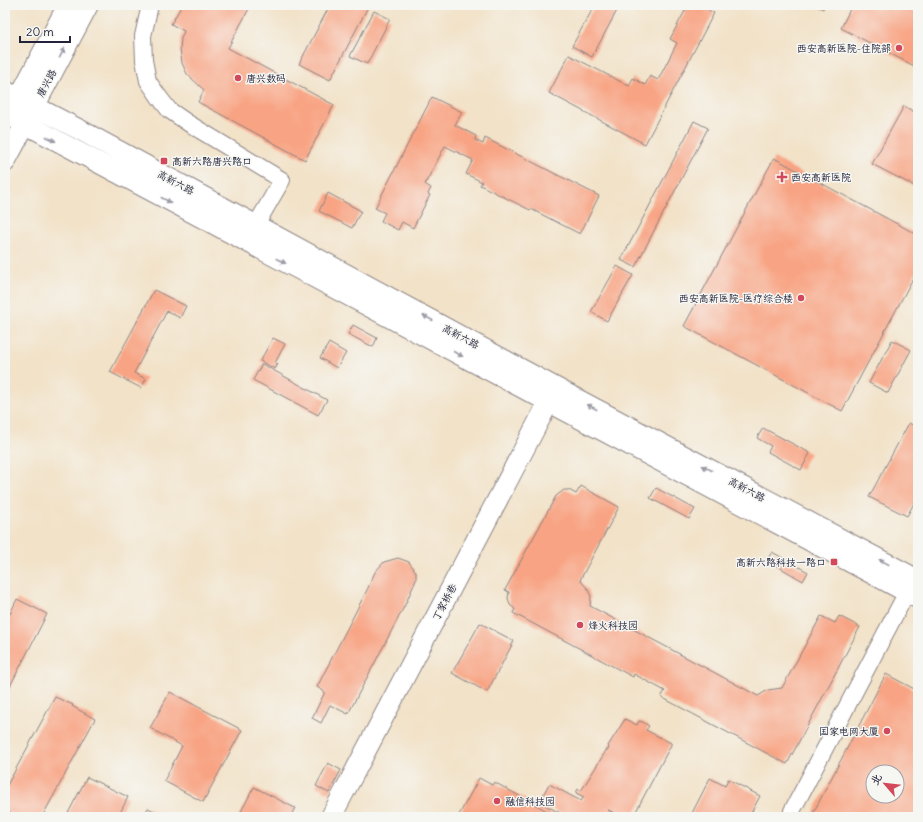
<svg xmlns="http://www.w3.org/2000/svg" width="923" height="822" viewBox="0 0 923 822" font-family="Delius,'LXGW WenKai TC',sans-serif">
  <rect width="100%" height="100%" fill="#f6f6f2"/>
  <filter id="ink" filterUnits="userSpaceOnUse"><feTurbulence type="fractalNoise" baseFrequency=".025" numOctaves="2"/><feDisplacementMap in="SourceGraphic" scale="8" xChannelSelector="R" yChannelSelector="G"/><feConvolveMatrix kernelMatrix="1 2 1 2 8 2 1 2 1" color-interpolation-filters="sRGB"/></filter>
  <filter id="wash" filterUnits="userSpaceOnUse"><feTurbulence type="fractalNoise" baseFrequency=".012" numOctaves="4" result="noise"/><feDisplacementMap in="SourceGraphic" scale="16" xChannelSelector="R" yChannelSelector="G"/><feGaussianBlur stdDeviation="0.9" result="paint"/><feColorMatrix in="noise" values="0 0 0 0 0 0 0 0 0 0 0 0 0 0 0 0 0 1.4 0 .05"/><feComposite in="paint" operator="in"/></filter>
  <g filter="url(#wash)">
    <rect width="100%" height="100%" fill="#f2e2c8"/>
    <g id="blocks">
      <path fill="#f8a484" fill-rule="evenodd" d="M182,5H251L228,48L334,105L305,160L198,102L204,90L187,74L182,63L180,49L181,39L184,31L171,24Z
        M330,5H369L330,80L299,64Z
        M595,5H620L592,57L572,46Z
        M688,5H699L714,13L645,144L549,93L569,55L629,86L633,78L645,85L650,76L658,80L677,43L670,39Z
        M815,5H825L823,9Z
        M852,5H918V68L841,28Z
        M374,11L390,19L367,64L350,56Z
        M432,97L462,112L455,125L476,136L475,140L483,144L485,138L599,196L580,234L531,209L530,210L480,185L482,182L466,174L473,160L445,146L425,184L431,188L428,194L430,195L413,228L402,222L398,230L381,221L385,213L375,208Z
        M904,106L918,114V188L872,164Z
        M694,121L708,128L635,267L621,260Z
        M774,158L918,235V269L842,411L684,326Z
        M328,193L361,211L352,228L319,211Z
        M617,266L633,275L607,321L591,312Z
        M154,290L186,306L180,318L167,311L134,373L146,379L141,388L110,372Z
        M353,325L377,338L373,347L348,334Z
        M273,338L285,344L275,363L278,364L275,369L260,361Z
        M892,340L911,350L888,393L869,383Z
        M329,343L346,353L337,368L320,358Z
        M262,364L327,400L318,415L253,380Z
        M909,423L918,428V496L907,516L869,497Z
        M763,428L810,453L801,470L768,452L771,446L757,438Z
        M581,486L619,507L580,580L588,589L591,597L590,606L758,696L768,690L782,688L821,616L835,623L839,616L860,627L787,764L661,697L665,691L634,674L633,677L513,613L515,609L510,605L508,598L509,592L505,590L556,496L564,490H569L576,494Z
        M656,488L695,509L689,519L650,498Z
        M772,552L808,572L803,581L767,560Z
        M398,558L409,562L416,572V580L405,605L348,714L330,705L321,723L312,718L325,692L317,687L368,588L375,572L384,562Z
        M17,599L47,614L5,696V612L10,614Z
        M480,623L514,641L487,692L452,673Z
        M886,674L918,691V817H811ZM873,772H897V796H873Z
        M170,692L242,730L203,802L164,781L182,746L150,728Z
        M55,697L71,704L73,705L72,706L95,719L42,817H18L5,810V789Z
        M625,719L637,725L639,721L643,722L649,726L646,730L671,743V745L633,817H622L608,810L621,817H568L539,802L549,784L581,801L584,797L576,793L578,789L581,791L604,754L606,750H608L609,747L608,746Z
        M328,763L341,770L329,793L316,786Z
        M87,777L128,797L118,817H66Z
        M479,778L492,785L494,782L558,817H463L459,815Z
        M710,778L725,786L728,779L760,796L749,817H690Z
        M254,787L295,808L290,817H238Z
        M148,808L166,817H143Z"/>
    </g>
  </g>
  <g filter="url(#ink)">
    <use href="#blocks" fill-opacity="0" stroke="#8a8282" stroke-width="1"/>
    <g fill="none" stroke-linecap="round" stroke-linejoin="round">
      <defs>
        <path id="minor" d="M150,5L143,36L144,60L148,81L159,97L169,110L188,123L282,180L256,225
          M792,811L907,592"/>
        <path id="tertiary" d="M5,91L82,131L556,388L918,580
          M13,109L68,5
          M5,113L918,598
          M5,162L88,5
          M331,817L555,390"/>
      </defs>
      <use href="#minor" stroke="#8a8282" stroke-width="18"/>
      <use href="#tertiary" stroke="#8a8282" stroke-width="22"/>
      <use href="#minor" stroke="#fff" stroke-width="16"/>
      <use href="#tertiary" stroke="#fff" stroke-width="20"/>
    </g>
    <defs><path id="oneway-solid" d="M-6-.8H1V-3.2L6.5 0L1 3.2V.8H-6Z"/></defs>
    <g fill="#9c9ca7">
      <use href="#oneway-solid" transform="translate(62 53) rotate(-62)"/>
      <use href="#oneway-solid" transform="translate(51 139) rotate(28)"/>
      <use href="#oneway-solid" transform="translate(166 200) rotate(28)"/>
      <use href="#oneway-solid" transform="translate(281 261) rotate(28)"/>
      <use href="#oneway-solid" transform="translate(428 318) rotate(-152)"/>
      <use href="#oneway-solid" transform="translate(458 354) rotate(28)"/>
      <use href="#oneway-solid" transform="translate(592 407) rotate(-152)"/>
      <use href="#oneway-solid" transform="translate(707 468) rotate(-152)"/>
      <use href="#oneway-solid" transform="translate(884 562) rotate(-152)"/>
    </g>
  </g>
  <g fill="#d1495b" stroke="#f6f6f2" stroke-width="1.5">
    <circle cx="899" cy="48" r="4"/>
    <circle cx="238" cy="78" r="4"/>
    <rect x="160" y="157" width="8" height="8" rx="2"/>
    <path d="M780 171h4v4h4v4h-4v4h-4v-4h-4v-4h4z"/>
    <circle cx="801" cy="298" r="4"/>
    <rect x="830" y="558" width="8" height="8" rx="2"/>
    <circle cx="580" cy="625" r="4"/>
    <circle cx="887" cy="731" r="4"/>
    <circle cx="497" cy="801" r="4"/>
  </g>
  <g text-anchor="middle" stroke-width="3" stroke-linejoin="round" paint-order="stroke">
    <g font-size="10" fill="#22223b" stroke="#f6f6f2" text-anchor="start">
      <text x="891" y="52" text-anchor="end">西安高新医院-住院部</text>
      <text x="246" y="82">唐兴数码</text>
      <text x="172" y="165">高新六路唐兴路口</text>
      <text x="791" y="181">西安高新医院</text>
      <text x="793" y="302" text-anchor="end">西安高新医院-医疗综合楼</text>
      <text x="826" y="566" text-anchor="end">高新六路科技一路口</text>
      <text x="588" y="629">烽火科技园</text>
      <text x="879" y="735" text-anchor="end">国家电网大厦</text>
      <text x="505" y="805">融信科技园</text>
    </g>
    <g font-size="10" fill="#22223b" stroke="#f6f6f2">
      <text transform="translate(46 83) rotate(-62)" y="4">唐兴路</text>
      <text transform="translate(176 182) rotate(28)" y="4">高新六路</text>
      <text transform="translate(461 336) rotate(28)" y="4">高新六路</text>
      <text transform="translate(747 489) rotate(28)" y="4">高新六路</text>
      <text transform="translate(444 602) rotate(-62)" y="4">丁家桥巷</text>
    </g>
  </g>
  <rect width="923" height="822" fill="none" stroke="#f6f6f2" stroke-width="20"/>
  <g transform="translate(885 784) rotate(298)"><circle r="19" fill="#f6f6f2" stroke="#a1a1a9"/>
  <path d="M0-3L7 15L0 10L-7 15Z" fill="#d1495b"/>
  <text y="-6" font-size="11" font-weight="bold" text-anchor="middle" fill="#22223b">北</text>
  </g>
  <path d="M20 36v6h50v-6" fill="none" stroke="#22223b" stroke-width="2"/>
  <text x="26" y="36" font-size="12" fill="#22223b" stroke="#f6f6f2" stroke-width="3" paint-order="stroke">20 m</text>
</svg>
